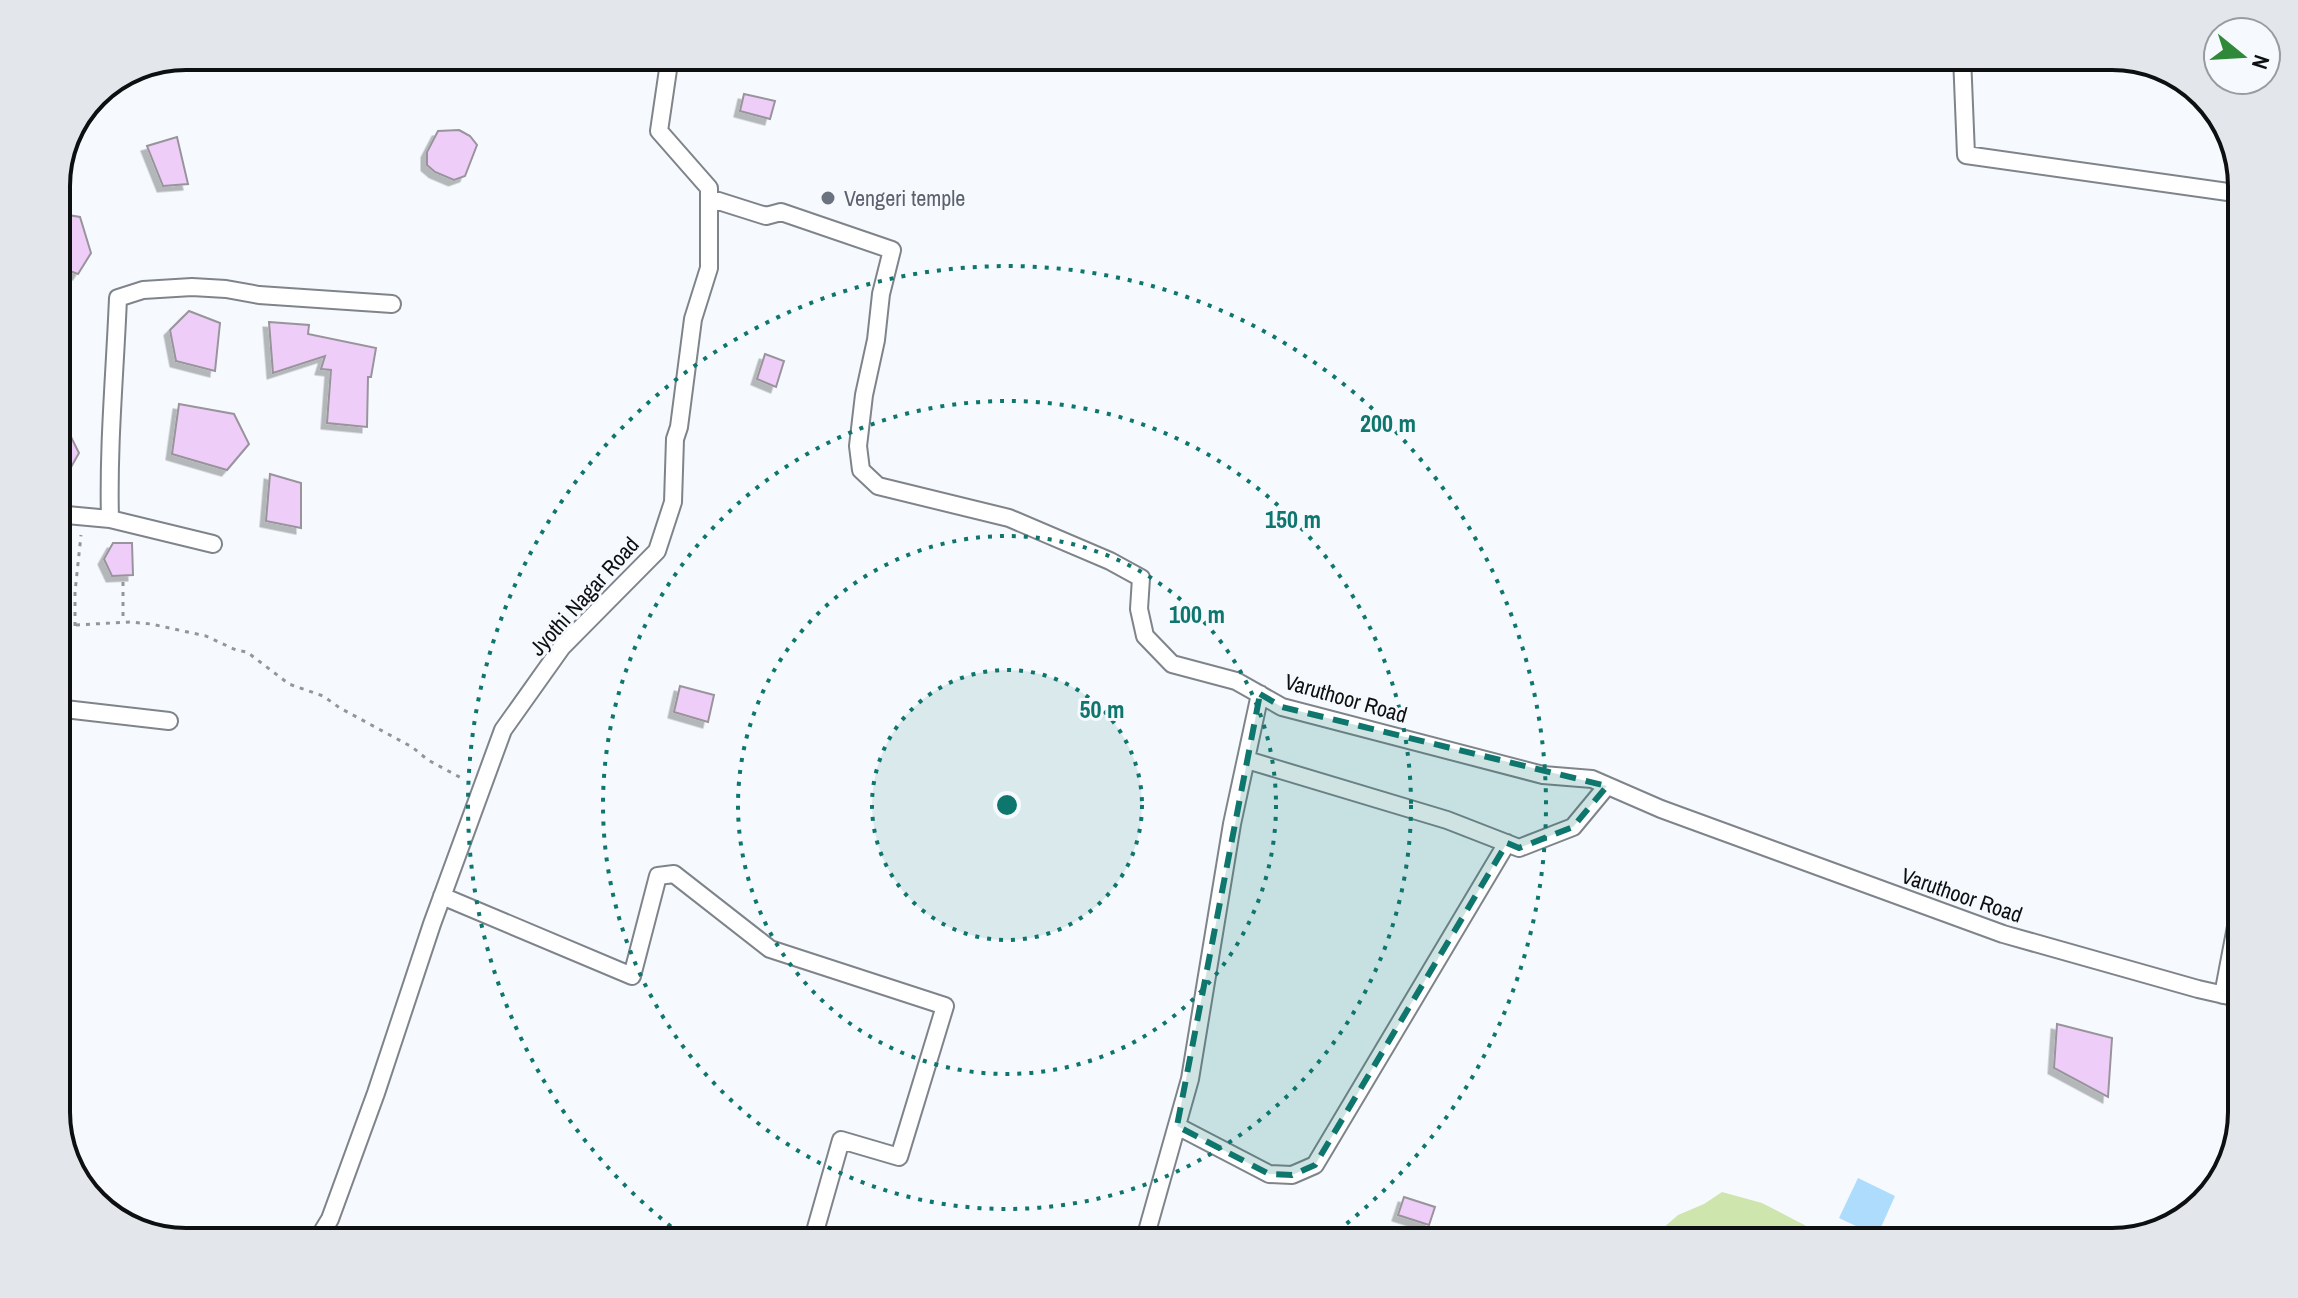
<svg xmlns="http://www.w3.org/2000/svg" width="2298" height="1298" viewBox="0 0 2298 1298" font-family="'Archivo Narrow',sans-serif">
  <defs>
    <filter id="shadow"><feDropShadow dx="-5.5" dy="5.5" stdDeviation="0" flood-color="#0004"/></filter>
  </defs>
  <rect width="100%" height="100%" fill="#f6fafe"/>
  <path fill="#cee5ad" d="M1722,1192L1762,1203L1837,1242H1647L1678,1215L1704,1204Z"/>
  <path fill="#aedcfc" d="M1858,1178L1895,1196L1877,1236L1839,1218Z"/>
  <path fill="#eecef8" stroke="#99949b" stroke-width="2" filter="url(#shadow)" d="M744,94L775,101L770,119L740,111Z
    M459,130L470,136L477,145L465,176L454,180L435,172L427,165V152L438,131Z
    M177,137L188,184L163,186L147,146Z
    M56,213L80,217L91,253L78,274L56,266Z
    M189,311L220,323L215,371L176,361L170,330Z
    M269,322L309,325L308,334L376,348L371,377H368L367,427L327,423L331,370L321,369L325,356L273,373Z
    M765,354L784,361L776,387L757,379Z
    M179,404L234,414L249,444L227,470L172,454Z
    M56,407L79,453L56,494Z
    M270,474L301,483V528L266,521Z
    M113,543H132L133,575L112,576L104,559Z
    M680,686L714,695L708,722L674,712Z
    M2057,1024L2112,1038L2108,1097L2054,1068Z
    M1404,1197L1435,1207L1429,1225L1398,1215Z"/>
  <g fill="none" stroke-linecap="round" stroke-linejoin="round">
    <defs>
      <path id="minor" d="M1962,56L1966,155L2242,194
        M709,198L766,216L781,212L892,250L881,294L876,340L864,395L858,446L861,470L878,486L1009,518L1110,561L1141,578L1139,609L1145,636L1172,664L1236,681L1282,707L1543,775L1592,779L1661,809L2003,934L2198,989L2242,999
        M56,514L110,519L213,544
        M110,519C108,445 115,372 118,298L143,290L192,287L226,289L259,295L392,304
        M56,708L169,721
        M1247,760L1447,820L1519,848L1573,827L1607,786
        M442,896L632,976L658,876L674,874L770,949L945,1006L899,1157L841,1140L812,1242
        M2223,995L2242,895
        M1177,1126L1269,1174L1292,1175L1315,1165L1507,843
        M316,1242L330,1219L376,1093L432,924L503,730L562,647L657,551L673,502L675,439L679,427L693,319L709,268V188L659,131L670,56
        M1144,1242L1190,1079L1232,824L1260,694"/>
    </defs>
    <use href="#minor" stroke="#7f848b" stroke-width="20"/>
    <path stroke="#939699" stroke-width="3" stroke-dasharray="4 6" stroke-linecap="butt" d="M123,582V622
      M56,626L131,622L151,624L206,636L236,650L247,652L289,684L323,696L340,708L412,747L428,760L465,780
      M75,626V592L81,535"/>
    <use href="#minor" stroke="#fff" stroke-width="16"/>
  </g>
  <path fill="#0f766e" fill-opacity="0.2" stroke="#0f766e" stroke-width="6" stroke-dasharray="16 10" stroke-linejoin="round" d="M1260,694L1282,707L1607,786L1573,827L1519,848L1507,843L1315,1165L1292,1175L1269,1174L1177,1126Z"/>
  <circle cx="1007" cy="805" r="135" fill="#0f766e" fill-opacity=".12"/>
  <g fill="none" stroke="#0f766e" stroke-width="4" stroke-dasharray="4 8">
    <circle cx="1007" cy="805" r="135"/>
    <circle cx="1007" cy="805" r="269"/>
    <circle cx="1007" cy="805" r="404"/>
    <path d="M690 1241A539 539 0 1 1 1324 1241"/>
  </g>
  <circle fill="#6b7280" stroke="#f6fafe" stroke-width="3" cx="828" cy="198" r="8"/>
  <g text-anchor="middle" stroke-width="6" stroke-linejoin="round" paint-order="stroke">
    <g font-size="22" fill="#5b616d" stroke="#f6fafe" text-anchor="start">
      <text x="844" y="206">Vengeri temple</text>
    </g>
    <g font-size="22" fill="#0d0f11" stroke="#f6fafe">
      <text transform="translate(584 596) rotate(-48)" y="8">Jyothi Nagar Road</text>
      <text transform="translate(1346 698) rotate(16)" y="8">Varuthoor Road</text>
      <text transform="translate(1962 895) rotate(19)" y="8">Varuthoor Road</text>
    </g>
  </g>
  <path d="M0 0H2298V1298H0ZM186 70H2112A116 116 0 0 1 2228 186V1112A116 116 0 0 1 2112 1228H186A116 116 0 0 1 70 1112V186A116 116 0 0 1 186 70Z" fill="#e3e7eb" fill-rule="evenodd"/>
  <path fill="none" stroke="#0d0f11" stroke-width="4" d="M186 70H2112A116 116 0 0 1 2228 186V1112A116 116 0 0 1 2112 1228H186A116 116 0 0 1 70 1112V186A116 116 0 0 1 186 70Z"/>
  <circle cx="1007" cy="805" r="12" fill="#0f766e" stroke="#f6fafe" stroke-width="4"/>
  <g font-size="24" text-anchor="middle" font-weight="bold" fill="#0f766e" stroke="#f6fafe" stroke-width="6" stroke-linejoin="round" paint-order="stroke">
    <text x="1388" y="432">200 m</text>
    <text x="1293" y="528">150 m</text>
    <text x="1197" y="623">100 m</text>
    <text x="1102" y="718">50 m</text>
  </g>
  <g transform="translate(2242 56) rotate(108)"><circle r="38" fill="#f6fafe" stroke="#999c9f" stroke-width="2"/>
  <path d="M0-6L14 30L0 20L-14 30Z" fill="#2f8938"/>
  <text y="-12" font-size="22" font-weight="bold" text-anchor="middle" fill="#0d0f11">N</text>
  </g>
</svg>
